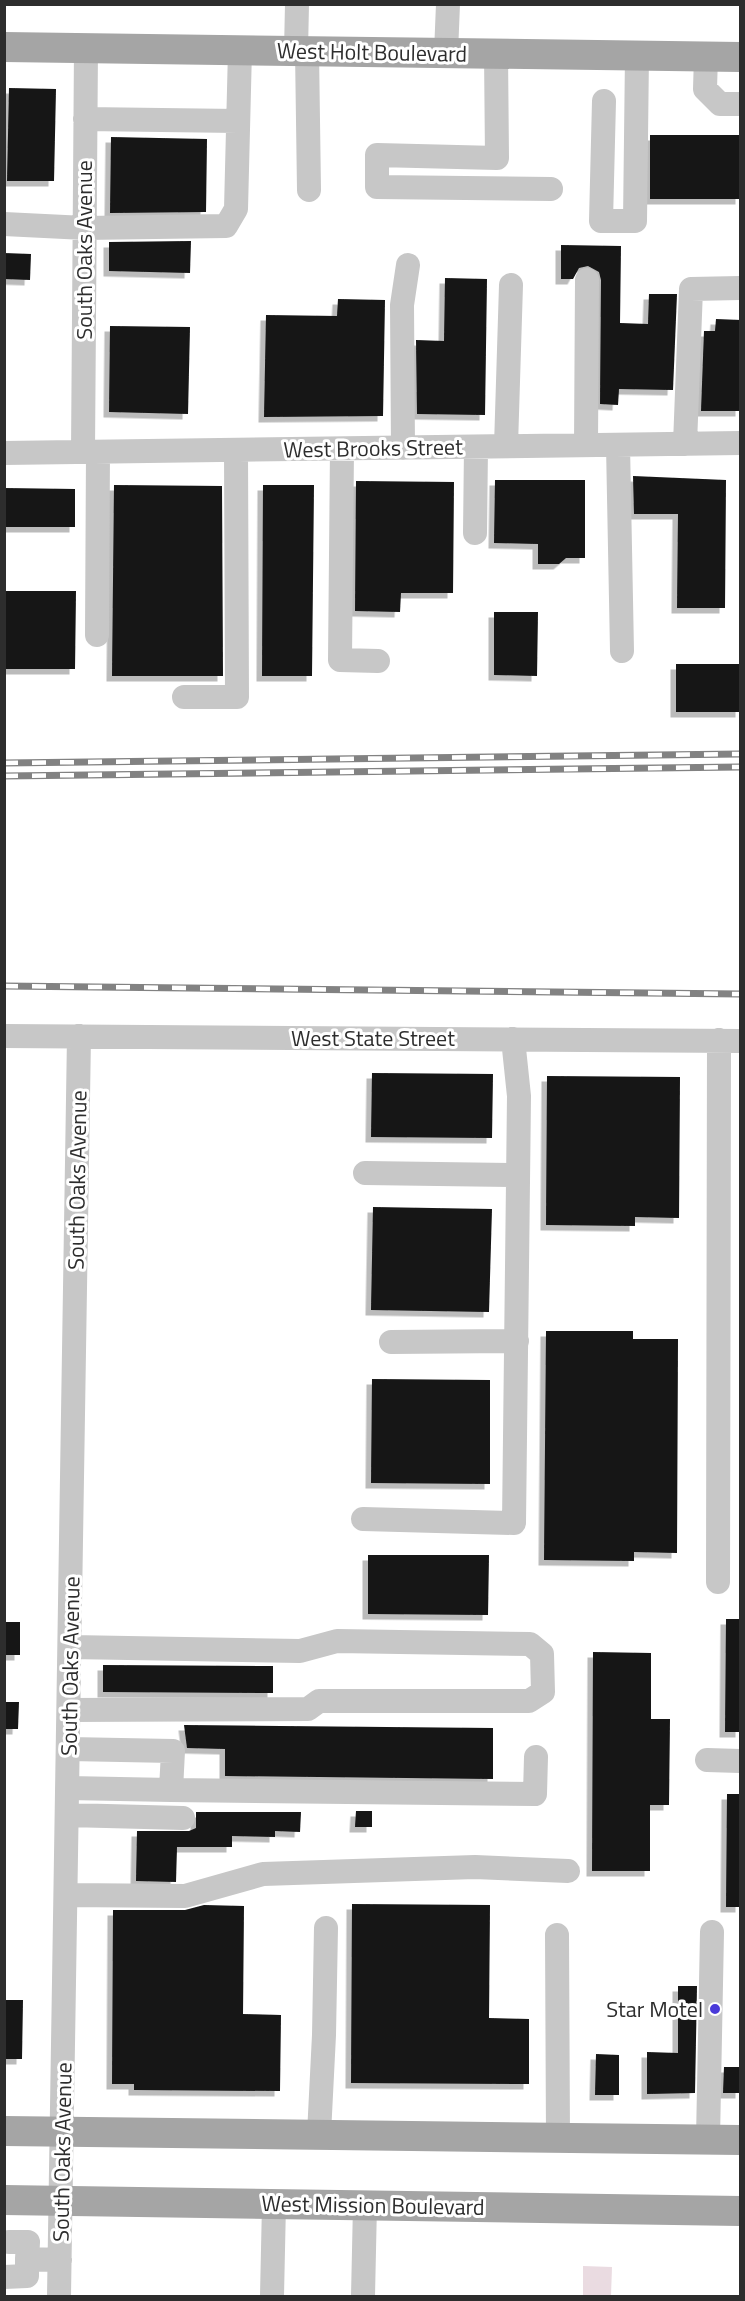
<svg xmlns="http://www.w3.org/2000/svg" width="745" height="2301" viewBox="0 0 745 2301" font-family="'Titillium Web',sans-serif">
  <defs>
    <filter id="shadow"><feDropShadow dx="-5.5" dy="5.5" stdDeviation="0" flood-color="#0004"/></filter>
  </defs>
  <rect width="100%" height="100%" fill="#fff"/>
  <path fill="#eadbe1" d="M583,2266L612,2267L611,2296H583Z"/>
  <path fill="#141414" filter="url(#shadow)" d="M9,88L56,89L54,181H7Z
    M650,135H741V199H650Z
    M111,137L207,139L206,212L110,213Z
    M191,241L190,273L109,271V242Z
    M561,245L621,246L620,323L648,324L649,294H677L673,390L619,389L618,405L600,404L601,280L599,272L588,266L579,268L573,279H561Z
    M4,253L31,254L30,280L4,279Z
    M445,278L487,279L485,415L417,414L416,340L444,341Z
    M338,299L385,300L383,416L264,417L266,315L337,316Z
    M716,319L741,320V411H701L704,331H715Z
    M110,326L190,327L188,414L109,412Z
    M633,476L726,480L725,608H677L678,514H634Z
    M495,480H585V558H566L559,564H538V544L494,543Z
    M356,481L454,482L453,593H401L400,612L355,611Z
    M114,485L222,486L223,676H112Z
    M263,485H314L312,676H262Z
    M4,488L75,489V527H4Z
    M4,591H76L75,669H4Z
    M494,612H538L537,676L494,675Z
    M676,664H741V712H676Z
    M372,1073L493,1074L492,1138L371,1137Z
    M547,1076L680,1077L679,1218L635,1217V1226L546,1225Z
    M373,1207L492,1209L489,1312L371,1310Z
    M546,1331H633V1339H678L677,1553L634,1552V1561L544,1560Z
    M372,1379L490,1380V1484L371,1483Z
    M368,1555H489L488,1615L368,1614Z
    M726,1619H741V1732H725Z
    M4,1622H20V1655H4Z
    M593,1652L651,1653V1719H670L669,1805H650V1871H592Z
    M103,1665L273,1666V1693L103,1692Z
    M4,1702H19L18,1729H4Z
    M184,1725L493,1728V1779L225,1776V1749L187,1748Z
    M727,1794H741V1907H726Z
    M356,1811H372V1827H355Z
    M196,1812H301L300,1832L275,1831V1837L232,1836V1847H177L176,1882L136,1881L137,1831H189L196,1828Z
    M352,1904L490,1905L489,2018L529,2019V2084L351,2083Z
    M204,1905L244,1906L243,2014L281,2015L280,2091L134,2090V2084H112L113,1910H185Z
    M678,1986H697L695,2093L647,2094V2052L678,2053Z
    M4,2000H23L22,2059H4Z
    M596,2054L619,2055V2095H595Z
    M724,2067H741V2093H723Z"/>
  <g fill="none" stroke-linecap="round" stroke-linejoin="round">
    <path stroke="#c7c7c7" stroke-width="24" d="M296,51L297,4
      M307,51L309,190
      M446,53L448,4
      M496,53L497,158L377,155V187L551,189
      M706,56L705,89L720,104H740
      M604,101L601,221H635L637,55
      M85,119L238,121
      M4,224L85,228L226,226L236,209L240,50
      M685,444L691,289L740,288
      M586,445L587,280
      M618,445L622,651
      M506,446L511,285
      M403,448L402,305L408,265
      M342,449L340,660L378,661
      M83,452L86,48
      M4,453L740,443
      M475,533L476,447
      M97,635L98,452
      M184,697H237L236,450
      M4,1036L740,1041
      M365,1173L518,1175
      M391,1342L517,1341
      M363,1519L514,1523L519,1096L513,1039
      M718,1582L719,1040
      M69,1710L308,1709L319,1701H529L543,1692L542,1654L530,1644L337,1641L300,1651L71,1647
      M69,1749L173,1751L171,1790L535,1794L536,1757
      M707,1760L740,1761
      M68,1788L171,1790
      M68,1815L183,1818
      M67,1895L185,1896L263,1874L475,1867L568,1871
      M557,1935L558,2137
      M319,2134L324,2035L326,1928
      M708,2139L712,1932
      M9,2242H28L27,2259
      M4,2277L27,2276V2259L60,2260
      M59,2296L79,1036
      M272,2296L274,2204
      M363,2296L365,2205"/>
    <path stroke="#a5a5a5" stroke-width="30" d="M4,47L740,57
      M4,2131L740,2140
      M4,2200L740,2211"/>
    <defs>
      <path id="rail" d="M4,763L740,754
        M4,776L740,767
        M4,986L740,994"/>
    </defs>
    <use href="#rail" stroke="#828282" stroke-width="7"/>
    <use href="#rail" stroke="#fff" stroke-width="4.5" stroke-dasharray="14" stroke-linecap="butt"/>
  </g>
  <circle fill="#4a3ad9" stroke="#fff" stroke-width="2" cx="715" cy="2009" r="6"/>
  <g text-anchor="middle" stroke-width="6" stroke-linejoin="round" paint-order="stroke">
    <g font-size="22" fill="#2d2d2d" stroke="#fff">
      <text transform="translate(372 52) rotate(1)" y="8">West Holt Boulevard</text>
      <text transform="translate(84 250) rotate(-90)" y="8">South Oaks Avenue</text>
      <text transform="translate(373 448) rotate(-1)" y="8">West Brooks Street</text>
      <text x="373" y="1046">West State Street</text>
      <text transform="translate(77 1180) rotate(-89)" y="8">South Oaks Avenue</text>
      <text transform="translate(70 1666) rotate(-89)" y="8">South Oaks Avenue</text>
      <text transform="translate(62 2152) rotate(-89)" y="8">South Oaks Avenue</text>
      <text transform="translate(373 2205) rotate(1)" y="8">West Mission Boulevard</text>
    </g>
    <g font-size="22" fill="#2d2d2d" stroke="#fff" text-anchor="end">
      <text x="703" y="2017">Star Motel</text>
    </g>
  </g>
  <rect width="745" height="2301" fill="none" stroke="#2d2d2d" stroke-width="12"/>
</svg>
